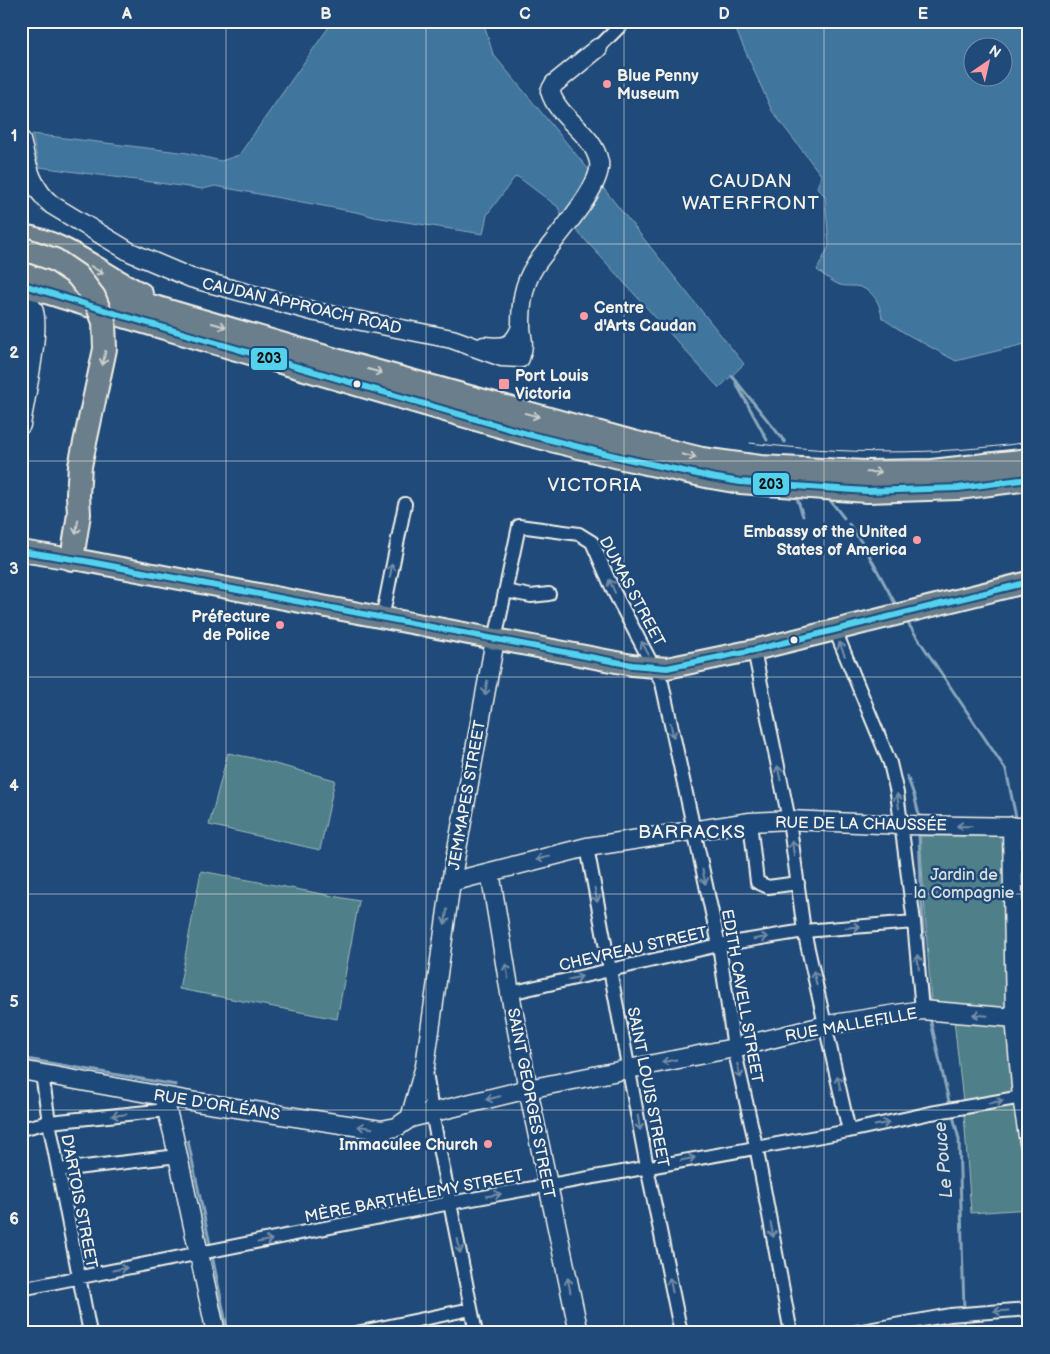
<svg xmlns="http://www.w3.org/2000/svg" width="1050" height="1354" viewBox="0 0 1050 1354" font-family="'Balsamiq Sans',sans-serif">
  <rect width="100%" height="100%" fill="#1f4a7a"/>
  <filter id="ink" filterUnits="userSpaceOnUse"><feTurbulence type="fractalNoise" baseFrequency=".02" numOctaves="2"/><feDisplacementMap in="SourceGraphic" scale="10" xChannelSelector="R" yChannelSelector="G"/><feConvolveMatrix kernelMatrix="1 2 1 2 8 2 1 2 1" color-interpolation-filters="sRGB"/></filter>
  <g filter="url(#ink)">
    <path fill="#4f808a" stroke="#a2b8b9" d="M228,753L253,758L335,780L320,850L209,825Z
      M920,836H1003L1009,1011L931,1003Z
      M201,871L359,901L337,1019L179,989Z
      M954,1020L1010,1024L1016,1094L963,1102Z
      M1016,1104L1029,1209L971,1213L964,1115Z"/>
    <path fill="#41769e" stroke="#89a7bc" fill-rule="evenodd" d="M333,21H483L493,54L584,164L744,364L719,388L600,256L573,227L563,220L558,207L518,177L514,178L487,215L483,234L374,217L361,213L215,186L203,189L39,167L32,134L188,153L221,161L239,155Z
      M732,21H1029V343L956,361L903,332L882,318C880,304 875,292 860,287C854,285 846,287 840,285C832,282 824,275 817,270L829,246L825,196L817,188L821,175L772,111ZM972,48H1002V78H972Z"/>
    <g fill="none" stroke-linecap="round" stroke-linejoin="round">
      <path stroke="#89a7bc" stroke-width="3" d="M732,376L785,442
        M736,383L767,440
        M797,498L803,516
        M830,500L844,518
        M849,524L864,546L896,605
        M909,625L1006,770L1017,822
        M907,776L914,795L919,815
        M919,836L925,973L929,1004
        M930,1018L950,1106
        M21,1058L176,1085
        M952,1112L959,1139L964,1310
        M188,1141L211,1249
        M212,1255L228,1333
        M964,1316V1333"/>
      <defs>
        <path id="street" d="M598,48L625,21
          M505,591L531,596L549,594
          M382,619L405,504
          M835,630L890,763L897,793L914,922L922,1010
          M495,640L519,526L579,534L592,542L614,592L662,683L719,945L734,1048L756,1146L791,1333
          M754,650L789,820L804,931L849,1131
          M750,822L757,882L768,887L798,883
          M587,847L647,1167L681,1333
          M510,993L719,945L804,931L914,922
          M426,1071L432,1113L476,1333
          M42,1074L49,1122L90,1333
          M21,1129L49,1122L167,1110
          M59,1170L178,1156
          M21,1289L450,1203L849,1131L931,1113L1022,1097
          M356,1333L471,1309
          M851,1333L950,1315L1029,1309"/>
        <path id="secondary" d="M21,140C27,165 31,188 52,205L130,252L191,278L316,312L452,339L502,357L520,358C526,342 521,339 521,325C521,304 523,284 535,266C549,244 604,187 599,162C593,132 558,119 550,91L554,84L598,48
          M21,298C25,301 30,304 33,309C42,325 24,403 21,425
          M484,346C504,348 513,348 521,327
          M1012,826L1015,1018L1022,1097L1029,1143
          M490,872L510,993L528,1089L579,1333
          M451,882L587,847L750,822L789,820L902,825L1029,827
          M21,1070L196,1102L381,1130L397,1127L410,1118L528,1089L734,1048L827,1025L922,1010L1015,1018L1029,1016
          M163,1096L173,1133L216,1333
          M410,1118L425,1066L451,882L495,640"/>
        <path id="primary" d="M21,551L85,561L632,665L667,668L754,650L1029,582"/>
        <path id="highway" d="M21,236C66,242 101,275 141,294
          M21,268L353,365L633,442L702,459L760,467L865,472L932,471L1029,460
          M21,284L117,314L527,434L623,458L711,477L740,482L867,491L958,488L1029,479
          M72,559L79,514L78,495"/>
      </defs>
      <use href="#street" stroke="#f4f1e8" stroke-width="16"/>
      <use href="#secondary" stroke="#f4f1e8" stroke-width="21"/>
      <use href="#primary" stroke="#f4f1e8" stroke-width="24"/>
      <use href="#highway" stroke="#f4f1e8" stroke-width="26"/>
      <use href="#street" stroke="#1f4a7a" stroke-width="12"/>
      <use href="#secondary" stroke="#1f4a7a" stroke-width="18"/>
      <use href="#primary" stroke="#6b7e8b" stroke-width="20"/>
      <use href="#highway" stroke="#6b7e8b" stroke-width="22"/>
      <path stroke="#f4f1e8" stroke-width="1" d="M750,443C844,454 935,456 1029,442"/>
      <defs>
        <path id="highway-bridge" d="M21,248L55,260L77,275L94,297L104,322L105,349L80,466L78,495"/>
      </defs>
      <use href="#highway-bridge" stroke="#f4f1e8" stroke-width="26" stroke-linecap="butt"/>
      <use href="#highway-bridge" stroke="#6b7e8b" stroke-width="22"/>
      <defs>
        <path id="bus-1" d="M21,284L117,314L527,434L623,458L711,477L740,482L867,491L958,488L1029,479
          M21,551L85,561L632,665L667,668L754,650L1029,582"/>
      </defs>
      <use href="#bus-1" stroke="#1f4a7a" stroke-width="10"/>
      <use href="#bus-1" stroke="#53d2ee" stroke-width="6"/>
    </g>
    <defs><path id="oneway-shaft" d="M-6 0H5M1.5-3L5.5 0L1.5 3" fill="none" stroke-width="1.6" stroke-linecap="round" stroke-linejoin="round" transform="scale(1.25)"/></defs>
    <g stroke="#cbcecc">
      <use href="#oneway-shaft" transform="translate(97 270) rotate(32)"/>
      <use href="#oneway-shaft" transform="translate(219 325) rotate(16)"/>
      <use href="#oneway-shaft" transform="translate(104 358) rotate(101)"/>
      <use href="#oneway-shaft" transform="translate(375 371) rotate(16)"/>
      <use href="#oneway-shaft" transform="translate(532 415) rotate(15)"/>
      <use href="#oneway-shaft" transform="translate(689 456) rotate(14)"/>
      <use href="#oneway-shaft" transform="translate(874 472) rotate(-1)"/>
      <use href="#oneway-shaft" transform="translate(77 527) rotate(99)"/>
    </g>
    <g stroke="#748da6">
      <use href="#oneway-shaft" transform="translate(391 571) rotate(-79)"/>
      <use href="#oneway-shaft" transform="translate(612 586) rotate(-114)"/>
      <use href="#oneway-shaft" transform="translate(645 648) rotate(-119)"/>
      <use href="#oneway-shaft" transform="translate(842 649) rotate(-112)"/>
      <use href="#oneway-shaft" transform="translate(486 688) rotate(100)"/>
      <use href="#oneway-shaft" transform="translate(672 730) rotate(78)"/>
      <use href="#oneway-shaft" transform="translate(779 773) rotate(-102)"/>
      <use href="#oneway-shaft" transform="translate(898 801) rotate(-98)"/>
      <use href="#oneway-shaft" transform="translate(964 826) rotate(-179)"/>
      <use href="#oneway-shaft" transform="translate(793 848) rotate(-99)"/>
      <use href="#oneway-shaft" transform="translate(543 858) rotate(166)"/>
      <use href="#oneway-shaft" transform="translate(704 877) rotate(78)"/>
      <use href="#oneway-shaft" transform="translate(596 895) rotate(79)"/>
      <use href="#oneway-shaft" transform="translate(446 917) rotate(98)"/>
      <use href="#oneway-shaft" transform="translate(853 927) rotate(-5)"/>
      <use href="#oneway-shaft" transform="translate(761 938) rotate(-9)"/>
      <use href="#oneway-shaft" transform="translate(918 962) rotate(-96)"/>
      <use href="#oneway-shaft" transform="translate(507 971) rotate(-99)"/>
      <use href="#oneway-shaft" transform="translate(575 978) rotate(-13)"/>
      <use href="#oneway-shaft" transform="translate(815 978) rotate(-103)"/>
      <use href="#oneway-shaft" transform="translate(980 1015) rotate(-175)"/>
      <use href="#oneway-shaft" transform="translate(669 1061) rotate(169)"/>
      <use href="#oneway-shaft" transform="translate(739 1071) rotate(77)"/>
      <use href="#oneway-shaft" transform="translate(839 1083) rotate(-102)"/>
      <use href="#oneway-shaft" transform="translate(493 1098) rotate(166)"/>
      <use href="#oneway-shaft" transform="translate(996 1102) rotate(-11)"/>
      <use href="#oneway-shaft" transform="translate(119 1115) rotate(174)"/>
      <use href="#oneway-shaft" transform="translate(639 1123) rotate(80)"/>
      <use href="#oneway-shaft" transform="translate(882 1124) rotate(-12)"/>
      <use href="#oneway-shaft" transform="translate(365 1127) rotate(-171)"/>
      <use href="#oneway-shaft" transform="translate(688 1159) rotate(-11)"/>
      <use href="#oneway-shaft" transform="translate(494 1195) rotate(-10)"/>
      <use href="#oneway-shaft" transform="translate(772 1230) rotate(79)"/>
      <use href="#oneway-shaft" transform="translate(265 1241) rotate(-12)"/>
      <use href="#oneway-shaft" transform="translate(459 1246) rotate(79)"/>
      <use href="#oneway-shaft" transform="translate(120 1269) rotate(-11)"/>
      <use href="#oneway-shaft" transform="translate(569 1285) rotate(-101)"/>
      <use href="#oneway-shaft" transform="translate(671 1285) rotate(-102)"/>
      <use href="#oneway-shaft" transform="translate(1001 1311) rotate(176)"/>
    </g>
  </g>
  <path fill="none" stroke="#f4f1e8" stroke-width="1" stroke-opacity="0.55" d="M226,21V1333M426,21V1333M624,21V1333M824,21V1333M21,244H1029M21,461H1029M21,677H1029M21,894H1029M21,1110H1029"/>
  <g fill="#ff9aa2" stroke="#1f4a7a" stroke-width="2">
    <circle cx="607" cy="84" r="5"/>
    <circle cx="584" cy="316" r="5"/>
    <rect x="498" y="378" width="12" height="12" rx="2.5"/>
    <circle cx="917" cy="540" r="5"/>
    <circle cx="280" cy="625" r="5"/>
    <circle cx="488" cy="1144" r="5"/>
  </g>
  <g fill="#f4f1e8" stroke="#1f4a7a" stroke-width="2">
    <circle cx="357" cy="384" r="4.5"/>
    <circle cx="794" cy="640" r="4.5"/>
  </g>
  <g text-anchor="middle" stroke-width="5" stroke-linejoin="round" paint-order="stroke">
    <g font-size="16" font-weight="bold" fill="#f4f1e8" stroke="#1f4a7a" text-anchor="start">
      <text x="617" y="81">Blue Penny<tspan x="617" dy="18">Museum</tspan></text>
      <text x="594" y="313">Centre<tspan x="594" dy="18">d'Arts Caudan</tspan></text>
      <text x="515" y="381">Port Louis<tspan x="515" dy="18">Victoria</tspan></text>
      <text x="907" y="537" text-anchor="end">Embassy of the United<tspan x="907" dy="18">States of America</tspan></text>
      <text x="270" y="622" text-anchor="end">Préfecture<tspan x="270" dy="18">de Police</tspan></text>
      <text x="478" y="1150" text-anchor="end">Immaculee Church</text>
    </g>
    <g font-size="16" fill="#f4f1e8" stroke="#1f4a7a">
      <text transform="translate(302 305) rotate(13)" y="6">CAUDAN APPROACH ROAD</text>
      <text transform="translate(633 591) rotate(62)" y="6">DUMAS STREET</text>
      <text transform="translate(466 795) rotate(-80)" y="6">JEMMAPES STREET</text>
      <text transform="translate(861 823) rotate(1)" y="6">RUE DE LA CHAUSSÉE</text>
      <text transform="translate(633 948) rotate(-13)" y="6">CHEVREAU STREET</text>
      <text transform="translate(743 996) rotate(80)" y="6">EDITH CAVELL STREET</text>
      <text transform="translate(851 1024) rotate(-10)" y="6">RUE MALLEFILLE</text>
      <text transform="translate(649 1087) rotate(79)" y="6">SAINT LOUIS STREET</text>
      <text transform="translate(532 1103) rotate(79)" y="6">SAINT GEORGES STREET</text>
      <text transform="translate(217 1104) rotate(9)" y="6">RUE D'ORLÉANS</text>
      <text transform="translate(414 1195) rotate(-11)" y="6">MÈRE BARTHÉLEMY STREET</text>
      <text transform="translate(80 1201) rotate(79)" y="6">D'ARTOIS STREET</text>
    </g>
    <g font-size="16" fill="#dbe0da" stroke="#1f4a7a">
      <text x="964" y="880">Jardin de<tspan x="964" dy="18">la Compagnie</tspan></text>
    </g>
    <g font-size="18" font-style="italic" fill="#d9dfdd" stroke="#1f4a7a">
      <text transform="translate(943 1160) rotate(-95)" y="6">Le Pouce</text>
    </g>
    <g font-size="19" letter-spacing="1" fill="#f4f1e8" stroke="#1f4a7a">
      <text x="751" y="187">CAUDAN<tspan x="751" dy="22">WATERFRONT</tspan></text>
      <text x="595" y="491">VICTORIA</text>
      <text x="692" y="838">BARRACKS</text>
    </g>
  </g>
  <g stroke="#1f4a7a" stroke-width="2">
    <rect x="250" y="347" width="38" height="24" rx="5" fill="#53d2ee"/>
    <rect x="752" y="472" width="38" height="24" rx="5" fill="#53d2ee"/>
  </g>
  <g font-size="14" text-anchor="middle" font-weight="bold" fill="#111">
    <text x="269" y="363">203</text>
    <text x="771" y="489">203</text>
  </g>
  <rect width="1050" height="1354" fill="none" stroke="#1f4a7a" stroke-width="55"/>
  <g transform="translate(988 62) rotate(34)"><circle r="24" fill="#1f4a7a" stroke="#748da6"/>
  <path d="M0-4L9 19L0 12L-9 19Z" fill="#ff9aa2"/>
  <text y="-8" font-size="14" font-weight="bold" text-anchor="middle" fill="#f4f1e8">N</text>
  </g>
  <rect x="28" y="28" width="994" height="1298" fill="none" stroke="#f4f1e8" stroke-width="2"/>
  <g font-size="16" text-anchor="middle" font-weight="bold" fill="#f4f1e8">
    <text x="127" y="19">A</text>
    <text x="326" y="19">B</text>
    <text x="525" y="19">C</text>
    <text x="724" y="19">D</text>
    <text x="923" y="19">E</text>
    <text x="14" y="141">1</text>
    <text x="14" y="358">2</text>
    <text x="14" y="574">3</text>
    <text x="14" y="791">4</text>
    <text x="14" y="1007">5</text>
    <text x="14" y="1224">6</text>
  </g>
</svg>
